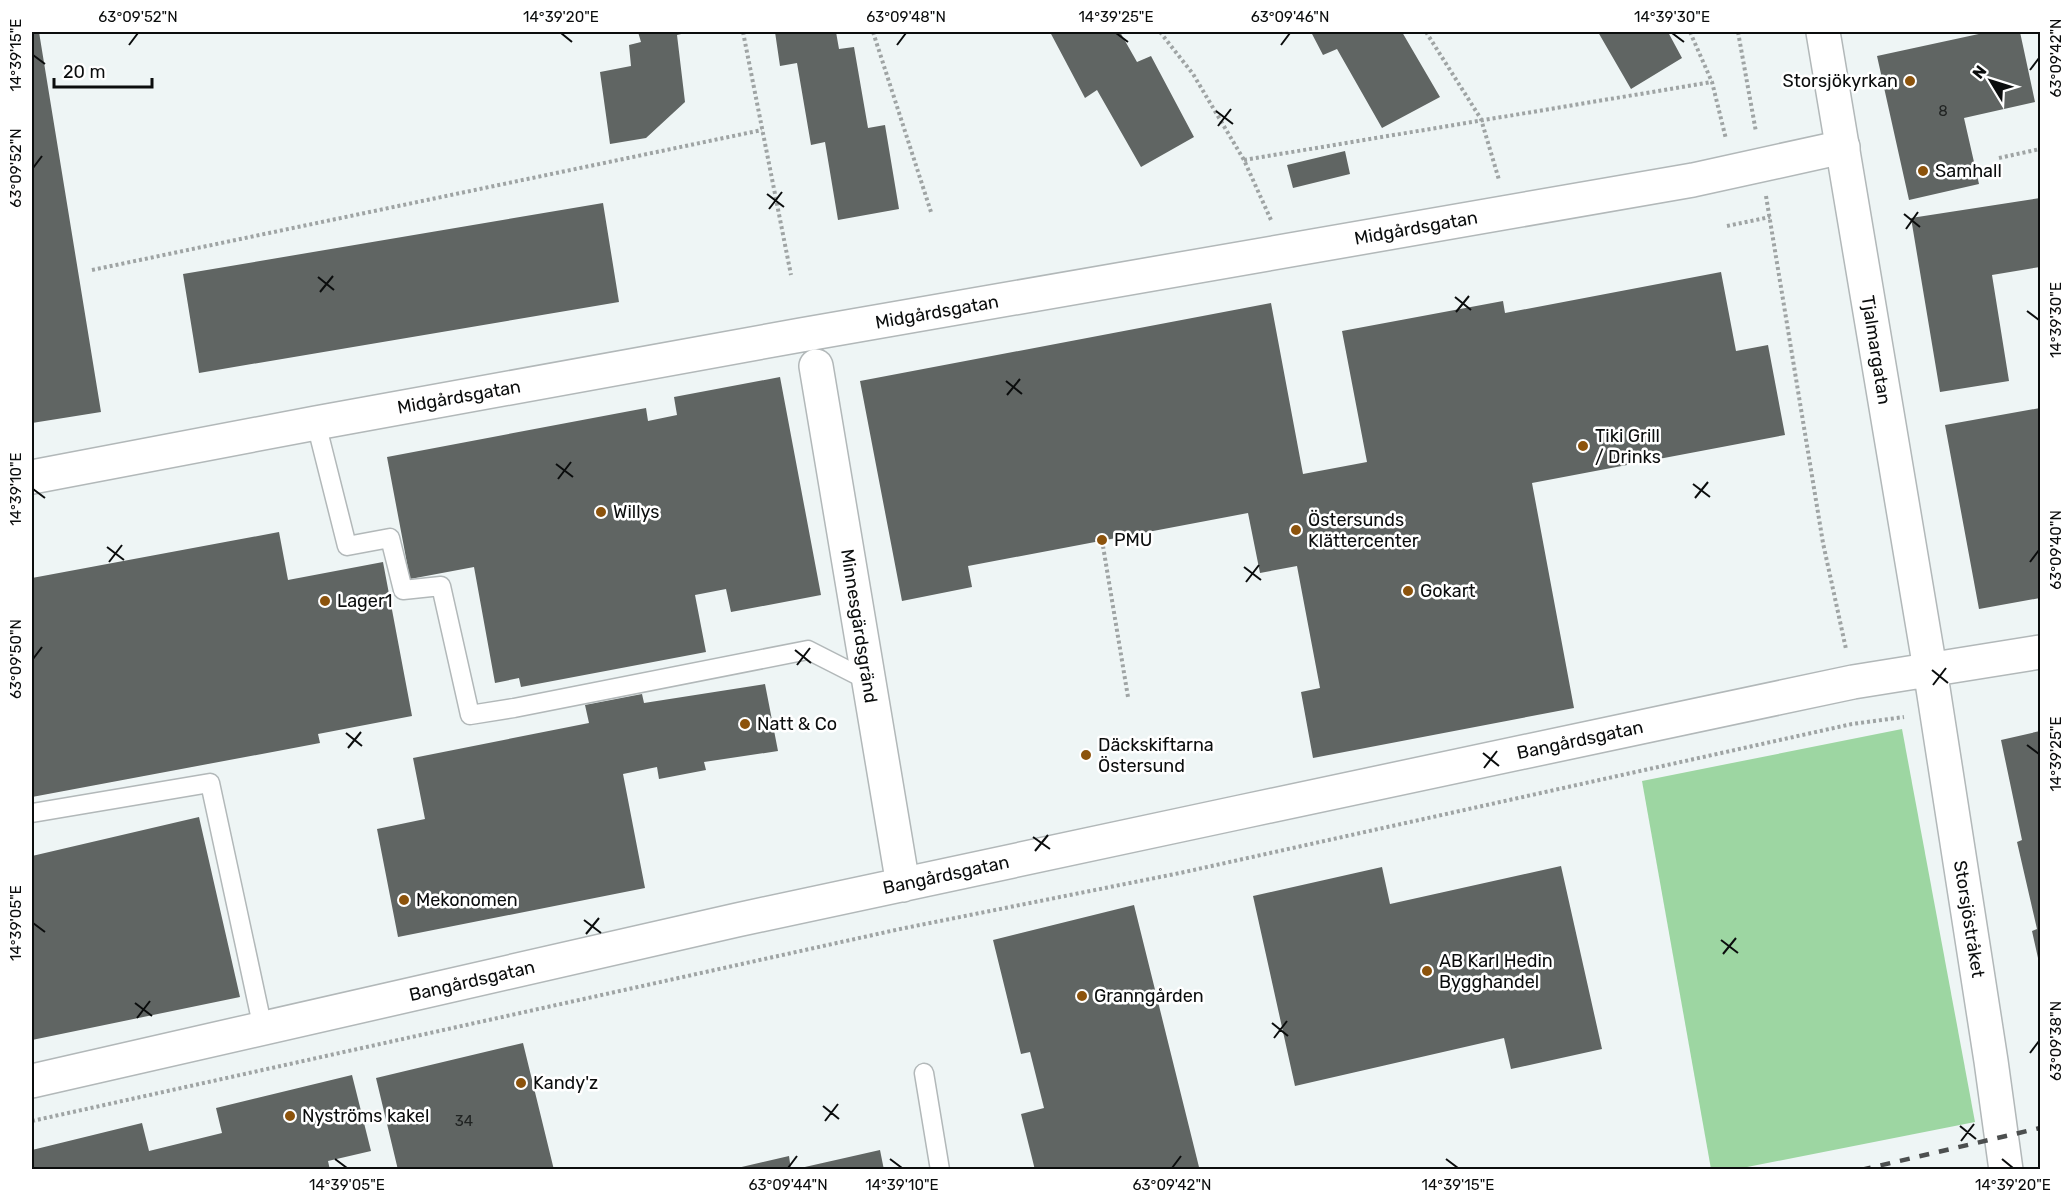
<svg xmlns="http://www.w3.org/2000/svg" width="2072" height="1201" viewBox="0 0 2072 1201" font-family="Rubik,sans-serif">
  <rect width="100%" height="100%" fill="#eef5f5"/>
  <path fill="#9dd6a2" d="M1902,729L1975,1122L1737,1169H1711L1642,781Z"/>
  <path fill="#606563" d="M32,32H39L101,412L32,423Z
    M638,32H690L677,35L685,102L646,138L610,144L600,72L631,66L629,45L641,42Z
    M775,32H836L839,49L854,47L868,128L885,125L899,209L838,220L825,142L811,145L797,63L780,66Z
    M1050,32H1120L1137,62L1151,56L1194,137L1141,167L1097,90L1085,98Z
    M1311,32H1402L1440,97L1382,128L1337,49L1323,55Z
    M1598,32H1668L1682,58L1631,89Z
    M1988,32H2020L2035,102L1964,118L1979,184L1909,200L1877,56Z
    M1345,151L1350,174L1293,188L1287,165Z
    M2040,198V267L1992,275L2009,381L1940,392L1911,218Z
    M603,203L619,302L199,373L183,274Z
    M1721,272L1736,351L1768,345L1785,435L1532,483L1574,708L1313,758L1301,692L1320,688L1297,566L1260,573L1248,513L968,566L972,587L902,601L860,381L1271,303L1303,474L1367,462L1342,331L1503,301L1505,313Z
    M780,377L821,595L731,612L726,589L695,595L706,652L521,687L519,678L495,683L474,567L410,579L387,457L646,408L648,421L677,415L674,397Z
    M2040,408V598L1979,609L1945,425Z
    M279,532L288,580L383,562L412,716L318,734L320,743L32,797V578Z
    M765,684L778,751L704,762L706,770L659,779L657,767L623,774L645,888L398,937L377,829L425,819L413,758L589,723L585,705L642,694L644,703Z
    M2040,731V967L2032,931L2037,929L2017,842L2022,840L2001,740Z
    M199,817L240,997L32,1040V856Z
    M1561,866L1602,1049L1511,1069L1504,1038L1295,1086L1253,896L1382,867L1390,904Z
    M1134,905L1199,1167L1189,1170H1035L1021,1114L1044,1108L1030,1052L1021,1054L993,940Z
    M523,1043L554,1170H398L376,1078Z
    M352,1075L371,1151L328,1161L330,1170H32V1150L142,1123L149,1151L222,1133L216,1108Z
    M880,1150L884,1170H797L796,1169Z
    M789,1156L791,1170H733V1169Z"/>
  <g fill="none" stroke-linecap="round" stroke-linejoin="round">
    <defs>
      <path id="service" d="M316,423L347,546L390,538L403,590L441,586L470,715L514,708L808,650L867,680
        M32,813L210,783L263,1029
        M924,1073L940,1170"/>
      <path id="minor" d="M816,366L903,885
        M32,477L316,423L801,335L1693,180L1843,147
        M1930,669L1991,1061L2006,1170
        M32,1081L737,920L1241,812L1853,682L2040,652"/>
      <path id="tertiary" d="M1823,32L1930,669"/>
    </defs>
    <use href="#service" stroke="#b2b8b9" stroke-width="21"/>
    <use href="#minor" stroke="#b2b8b9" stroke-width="36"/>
    <use href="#tertiary" stroke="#b2b8b9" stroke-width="36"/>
    <path stroke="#9fa4a4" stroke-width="4" stroke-dasharray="3 3" stroke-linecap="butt" d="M743,32L791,275
      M873,32L931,212
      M1160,32L1193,74L1244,160L1271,220
      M1426,32L1481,119L1499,180
      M1690,32L1712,82L1726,139
      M1738,32L1756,132
      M1999,158L2040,149
      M1244,160L1712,82
      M1766,196L1823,543L1846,649
      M1727,226L1770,217
      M92,270L762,130
      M1102,540L1128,697
      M32,1121L900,929L1180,873L1852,724L1904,717"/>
    <use href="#service" stroke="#fff" stroke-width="18"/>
    <use href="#minor" stroke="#fff" stroke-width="33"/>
    <use href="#tertiary" stroke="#fff" stroke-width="33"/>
    <path stroke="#4c4f4f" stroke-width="4.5" stroke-dasharray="10 10" stroke-linecap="butt" d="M1861,1170L2040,1128"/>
  </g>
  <path fill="none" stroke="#0b0d0d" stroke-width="2" d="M561,33L572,42M1116,33L1128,42M1672,33L1684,42M129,45L138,33M897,45L906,33M1281,45L1290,33M33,55L45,64M2030,70L2039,58M1216,111L1233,124M1218,126L1231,109M33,168L42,156M767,194L784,207M769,209L782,192M1904,214L1920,227M1906,229L1918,212M318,277L334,290M320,292L333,276M1455,297L1471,310M2027,311L2039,320M1456,312L1469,296M1006,381L1022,394M1007,395L1020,379M556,464L573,477M558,479L571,462M1693,484L1710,497M33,489L45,498M1695,498L1708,482M107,547L124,560M109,562L122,545M2030,562L2039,550M1244,567L1261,580M1246,582L1259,565M795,650L811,663M33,659L42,647M797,665L810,648M1932,670L1948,683M1933,685L1946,668M346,733L362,746M2027,745L2039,754M348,748L361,732M1483,753L1499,766M1484,768L1497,751M1033,837L1050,849M1035,851L1048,835M584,920L601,933M33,923L45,932M586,934L599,918M1721,940L1738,953M1723,954L1736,938M135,1003L152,1016M137,1018L150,1001M1272,1023L1288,1036M1274,1038L1287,1021M2030,1053L2039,1041M823,1106L839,1119M825,1121L838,1104M1960,1126L1976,1139M1961,1141L1974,1124M335,1159L347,1168M890,1159L902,1168M1446,1159L1458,1168M2002,1159L2013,1168M788,1168L797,1156M1172,1168L1181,1156"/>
  <g fill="#8c530c" stroke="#fff" stroke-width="2">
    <circle cx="1910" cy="81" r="6"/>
    <circle cx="1923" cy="171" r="6"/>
    <circle cx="1583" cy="446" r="6"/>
    <circle cx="601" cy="512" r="6"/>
    <circle cx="1296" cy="530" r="6"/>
    <circle cx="1102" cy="540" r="6"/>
    <circle cx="1408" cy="591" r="6"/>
    <circle cx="325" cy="601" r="6"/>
    <circle cx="745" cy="724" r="6"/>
    <circle cx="1086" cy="755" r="6"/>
    <circle cx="404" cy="900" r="6"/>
    <circle cx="1427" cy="971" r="6"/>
    <circle cx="1082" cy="996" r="6"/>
    <circle cx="521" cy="1083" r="6"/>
    <circle cx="290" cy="1116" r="6"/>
  </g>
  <g text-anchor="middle" stroke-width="5" stroke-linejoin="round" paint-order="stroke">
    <g font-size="15" fill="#202322">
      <text x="1943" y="116">8</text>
      <text x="464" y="1126">34</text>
    </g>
    <g font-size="18" fill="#0b0d0d" stroke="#fff" text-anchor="start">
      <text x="1898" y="87" text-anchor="end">Storsjökyrkan</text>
      <text x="1935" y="177">Samhall</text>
      <text x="1595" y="442">Tiki Grill<tspan x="1595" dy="21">/ Drinks</tspan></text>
      <text x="613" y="518">Willys</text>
      <text x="1308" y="526">Östersunds<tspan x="1308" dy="21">Klättercenter</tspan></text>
      <text x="1114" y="546">PMU</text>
      <text x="1420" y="597">Gokart</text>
      <text x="337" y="607">Lager1</text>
      <text x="757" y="730">Natt &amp; Co</text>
      <text x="1098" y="751">Däckskiftarna<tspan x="1098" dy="21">Östersund</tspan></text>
      <text x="416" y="906">Mekonomen</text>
      <text x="1439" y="967">AB Karl Hedin<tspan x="1439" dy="21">Bygghandel</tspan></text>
      <text x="1094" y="1002">Granngården</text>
      <text x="533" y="1089">Kandy'z</text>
      <text x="302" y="1122">Nyströms kakel</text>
    </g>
    <g font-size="18" fill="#0b0d0d" stroke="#fff">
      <text transform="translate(1416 228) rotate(-10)" y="6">Midgårdsgatan</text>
      <text transform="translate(937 312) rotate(-10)" y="6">Midgårdsgatan</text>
      <text transform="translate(1876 350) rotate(81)" y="6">Tjalmargatan</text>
      <text transform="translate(459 397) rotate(-10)" y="6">Midgårdsgatan</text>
      <text transform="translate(859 626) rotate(81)" y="6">Minnesgärdsgränd</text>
      <text transform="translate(1580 740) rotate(-12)" y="6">Bangårdsgatan</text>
      <text transform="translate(946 875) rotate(-12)" y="6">Bangårdsgatan</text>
      <text transform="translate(1969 919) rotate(81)" y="6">Storsjöstråket</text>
      <text transform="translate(472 981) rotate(-13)" y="6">Bangårdsgatan</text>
    </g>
  </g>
  <rect width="2072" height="1201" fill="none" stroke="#ffffff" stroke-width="66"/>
  <g transform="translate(1991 81) rotate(308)" stroke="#ffffff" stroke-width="4.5" paint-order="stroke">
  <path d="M0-4.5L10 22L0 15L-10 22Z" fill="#0b0d0d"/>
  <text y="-9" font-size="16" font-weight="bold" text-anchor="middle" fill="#0b0d0d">N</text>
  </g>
  <path d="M54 78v9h98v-9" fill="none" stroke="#0b0d0d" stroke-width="3"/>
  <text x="63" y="78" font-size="18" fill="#0b0d0d" stroke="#ffffff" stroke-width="4.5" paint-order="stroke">20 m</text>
  <rect x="33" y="33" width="2006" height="1135" fill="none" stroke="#0b0d0d" stroke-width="2"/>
  <g font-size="15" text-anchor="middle" fill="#0b0d0d">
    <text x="138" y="22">63°09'52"N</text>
    <text x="561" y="22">14°39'20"E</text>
    <text x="906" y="22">63°09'48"N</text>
    <text x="1116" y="22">14°39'25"E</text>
    <text x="1290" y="22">63°09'46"N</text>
    <text x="1672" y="22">14°39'30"E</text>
    <text transform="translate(16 55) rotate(-90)" y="5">14°39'15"E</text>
    <text transform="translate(2056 58) rotate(-90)" y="5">63°09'42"N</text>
    <text transform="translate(16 168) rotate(-90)" y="5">63°09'52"N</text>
    <text transform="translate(2056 320) rotate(-90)" y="5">14°39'30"E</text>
    <text transform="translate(16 489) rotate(-90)" y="5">14°39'10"E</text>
    <text transform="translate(2056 550) rotate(-90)" y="5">63°09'40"N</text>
    <text transform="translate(16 659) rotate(-90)" y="5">63°09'50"N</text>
    <text transform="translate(2056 754) rotate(-90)" y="5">14°39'25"E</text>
    <text transform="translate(16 923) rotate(-90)" y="5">14°39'05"E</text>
    <text transform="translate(2056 1041) rotate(-90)" y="5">63°09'38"N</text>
    <text x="347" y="1190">14°39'05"E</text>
    <text x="788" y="1190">63°09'44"N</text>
    <text x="902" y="1190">14°39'10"E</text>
    <text x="1172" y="1190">63°09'42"N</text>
    <text x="1458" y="1190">14°39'15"E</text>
    <text x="2013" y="1190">14°39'20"E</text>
  </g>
</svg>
